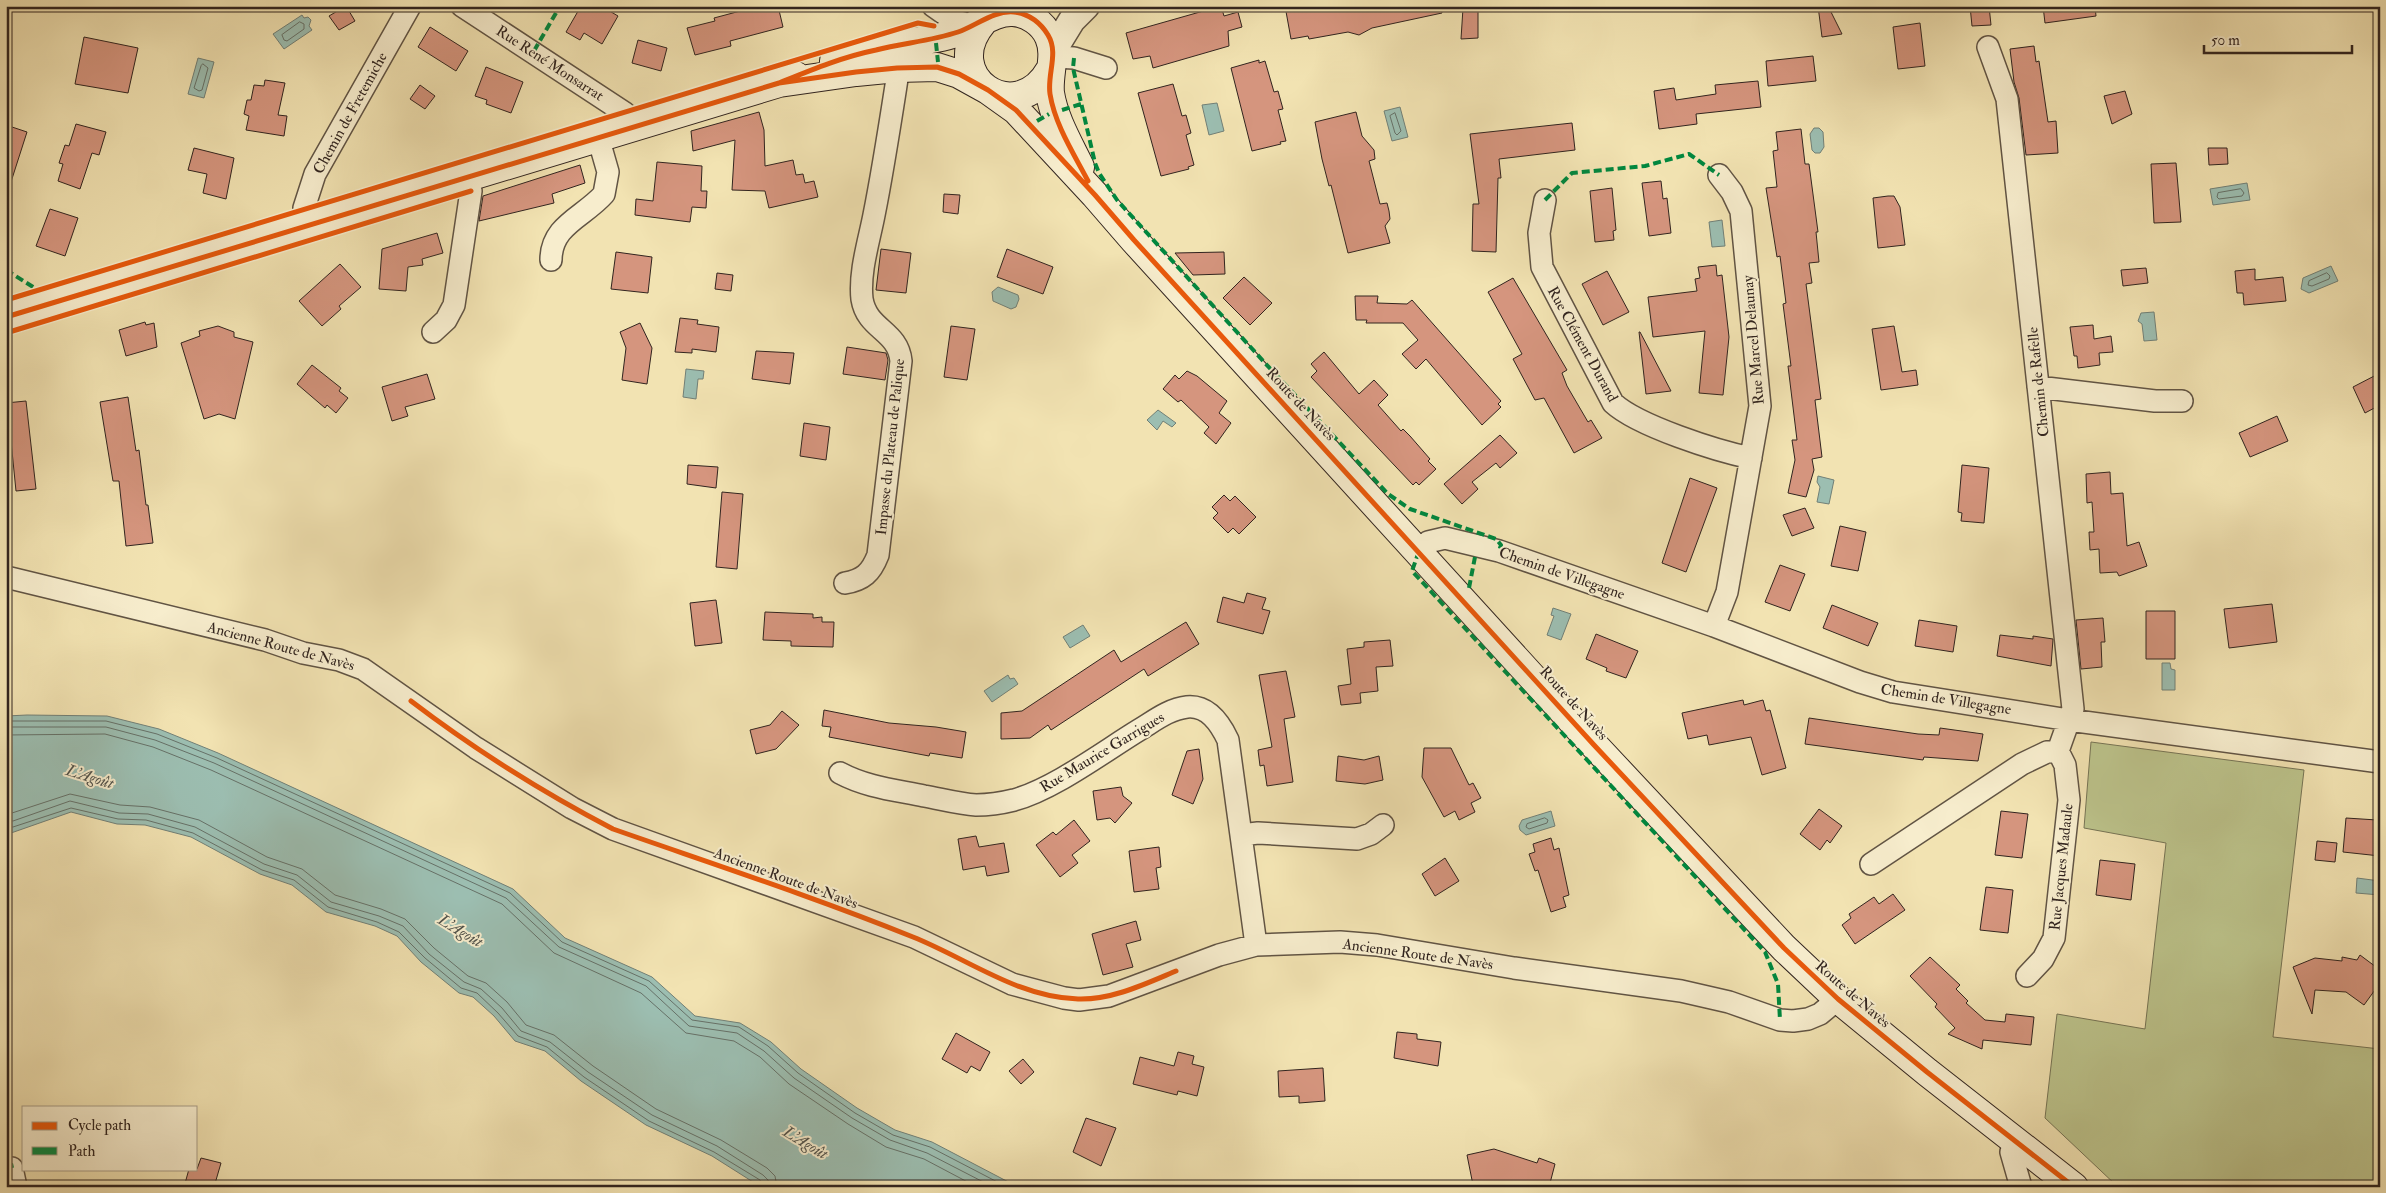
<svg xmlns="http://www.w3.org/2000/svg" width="2386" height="1193" viewBox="0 0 2386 1193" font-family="'IM FELL Double Pica',serif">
  <rect width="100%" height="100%" fill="#f2e3b2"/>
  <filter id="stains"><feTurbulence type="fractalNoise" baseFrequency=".004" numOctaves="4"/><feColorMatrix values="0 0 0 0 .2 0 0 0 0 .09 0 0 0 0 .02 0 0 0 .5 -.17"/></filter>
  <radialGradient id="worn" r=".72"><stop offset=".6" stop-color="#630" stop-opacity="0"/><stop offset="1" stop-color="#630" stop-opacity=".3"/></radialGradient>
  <path fill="#bcc38b" stroke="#767455" d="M2091,742L2304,770L2273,1037L2380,1049V1187H2118L2045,1118L2057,1014L2145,1029L2166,843L2084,828Z"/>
  <path fill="#9cbeb1" stroke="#718077" d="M302,15L304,18L308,17L311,20L309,26L312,30L284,49L273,34Z
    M198,58L214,62L204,98L188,94Z
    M1217,103L1224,131L1209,135L1202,105Z
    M1400,107L1408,137L1392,141L1384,111Z
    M1814,128H1819L1823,132L1824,147L1820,153H1815L1812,150L1810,134Z
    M2247,183L2250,200L2213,205L2210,189Z
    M1722,220L1725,246L1712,247L1709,222Z
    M2331,266L2338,281L2309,293L2301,289L2303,278Z
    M998,287L1018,295L1019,299L1016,307L1011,309L993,301L992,292Z
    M2154,312L2157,340L2144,341L2142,324L2138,321L2141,313Z
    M686,369L704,371L703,379H698L696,399L683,397Z
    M1158,410L1176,423L1172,427L1163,421L1157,430L1147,420Z
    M1818,476L1834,480L1829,504L1817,502L1820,487L1817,482Z
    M1553,608L1571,614L1561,640L1547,635L1554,616L1551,615Z
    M1083,625L1090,636L1070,648L1063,637Z
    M2162,663H2170L2171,669L2175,670V690H2162Z
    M1008,675L1010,679L1014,678L1018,684L992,702L984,691Z
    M27,715L107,716L159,729L218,753L513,889L565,938L652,977L695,1016L740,1023L771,1042L801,1069L857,1108L895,1130L932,1142L1018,1187H761L712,1156L646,1125L581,1081L545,1051L515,1041L494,1016L473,997L459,993L421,962L397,936L375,926L326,912L292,885L260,874L191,837L145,825L117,824L71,812L11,833L6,831V716Z
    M1551,811L1555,826L1526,835L1520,830L1519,826L1522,820Z
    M2357,878L2380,881V895L2356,893Z"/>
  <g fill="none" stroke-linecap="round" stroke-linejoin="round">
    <path stroke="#667168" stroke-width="1" d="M300,22L304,24V29L287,41L284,40L282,35Z
      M203,64L208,68L202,90L199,91L194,88L201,66Z
      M1395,113L1401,131L1397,135L1395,133L1390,116Z
      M2241,189L2244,193L2242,196L2219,199L2217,197L2218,193Z
      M2327,273L2330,276L2329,279L2312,286L2308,285L2309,281Z
      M6,721H106L157,734L217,758L510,893L562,942L649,981L692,1020L739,1027L768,1046L798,1073L855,1113L893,1135L930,1147L1007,1187
      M6,727H106L155,740L214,763L506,898L559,947L646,986L689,1026L737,1033L764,1051L794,1078L852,1118L890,1140L927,1153L993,1187
      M6,735L105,734L153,747L211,770L502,904L554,953L641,993L686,1033L734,1041L760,1057L789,1084L848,1124L886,1147L924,1159L977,1187
      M6,813H12L70,794L120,805L150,807L199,820L267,857L302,869L335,895L381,909L405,919L434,948L468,976L486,983L507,1002L526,1025L554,1035L593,1066L656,1109L721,1140L767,1168L775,1176L777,1187
      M1545,818L1548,820L1547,823L1529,829L1526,827L1527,824Z
      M6,820L13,821L70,801L119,813L148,814L195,827L264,864L297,875L331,902L379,916L403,926L429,954L464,982L481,989L502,1008L521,1031L550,1042L588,1072L652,1115L717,1146L763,1175L768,1180L769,1187
      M6,827H13L71,808L118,819L146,820L193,833L262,870L294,880L328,907L377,922L399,932L425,958L461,988L477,993L498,1013L518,1036L547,1047L584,1077L649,1121L714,1152L760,1180L763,1187"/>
  </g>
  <path fill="#d5957e" stroke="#31241f" d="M346,6L355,21L339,30L329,16Z
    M581,6H601L618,16L602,44L584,33L580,40L566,32Z
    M759,6H778L783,27L730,41L731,46L695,55L687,28L715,21L714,18Z
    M1221,6L1224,16L1238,12L1242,27L1228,31L1229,46L1153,68L1150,56L1133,59L1126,33Z
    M1285,6H1441L1442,13L1372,28L1359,35L1348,32L1309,39L1308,36L1291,39Z
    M1818,6H1828L1842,34L1822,37Z
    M1970,6H1989L1991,25L1972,26Z
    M2043,6H2095L2096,16L2045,23Z
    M1463,8H1478V38L1461,39Z
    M1920,23L1925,66L1898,69L1893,27Z
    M430,27L468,51L456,71L418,47Z
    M84,37L138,48L128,93L75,84Z
    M638,40L667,48L661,71L632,63Z
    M2034,46L2036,62L2039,61L2048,122L2056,121L2058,153L2026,155L2019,98L2014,82L2010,49Z
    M1813,56L1816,81L1768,86L1766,61Z
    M1259,60V63L1265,61L1274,92L1278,91L1283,109L1278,110L1286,141L1280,142L1281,144L1252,151L1231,68Z
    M486,67L523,82L511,113L486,104L487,100L475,96Z
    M265,80L285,83L278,115L287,116L284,136L246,130L249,116L244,114L247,100H251L254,85L264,86Z
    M1758,81L1761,107L1696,114L1697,124L1659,129L1654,91L1674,88L1676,100L1716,94L1715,85Z
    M1173,84L1182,116L1186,115L1191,133L1186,135L1194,165L1188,167L1189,169L1161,176L1138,93Z
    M420,85L435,96L425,109L410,99Z
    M2125,91L2132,114L2112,124L2104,96Z
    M759,112L764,130L765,166L793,160L796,175L803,174L805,183L814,181L818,197L769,208L765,191L732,190L735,140L693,151L691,131Z
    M1356,112L1362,136L1374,150L1375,159L1369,161L1380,204L1387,203L1389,211L1390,219L1385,226L1390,243L1348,253L1331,185L1329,186L1322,159L1315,122Z
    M1572,123L1575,150L1499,159L1501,178H1498L1496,252L1472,251L1473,204H1479L1470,134Z
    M76,124L106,132L99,155L92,153L80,189L58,181L63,164L59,163L65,145L69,146Z
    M6,125L27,132L10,185H6Z
    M1801,129L1805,164H1809L1818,232H1816L1819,262L1809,263L1812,283L1806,284L1821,399L1815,400L1822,457L1812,459L1814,470L1806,497L1788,493L1795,460L1792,440H1797L1788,366H1791L1783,304L1786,303L1780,256L1777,257L1766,188L1777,187L1773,151L1778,150L1776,132Z
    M194,148L234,158L226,199L203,193L207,174L188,170Z
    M2208,148H2227L2228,164L2209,165Z
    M657,162L702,166L701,191H707L706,208L692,207L690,222L635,215L636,199L653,201Z
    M2176,163L2181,222L2154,223L2151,164Z
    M580,165L585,183L552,194L554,203L479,221L483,196Z
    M1661,181L1663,199L1667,198L1671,233L1649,236L1642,183Z
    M1612,188L1616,230L1613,231L1614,240L1595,242L1590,191Z
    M944,194L960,195L958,214L943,212Z
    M1888,196H1894L1900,207L1905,245L1878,248L1873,198Z
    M50,209L78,218L65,256L36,246Z
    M437,233L443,253L422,259L423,265L408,267L406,291L379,289L382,249Z
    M881,249L911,253L906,293L876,290Z
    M1007,249L1053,267L1043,294L997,277Z
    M616,252L652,257L648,293L611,289Z
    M1224,252L1225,274L1193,275L1175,253Z
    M340,264L361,287L339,306L341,309L322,326L299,301Z
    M1716,265L1717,276L1722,275L1729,337L1723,395L1699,393L1705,331L1653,337L1648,297L1697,291L1695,279L1700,278L1698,267Z
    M2146,268L2148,283L2123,286L2121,270Z
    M2255,269V280L2283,277L2286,301L2244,305L2243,293H2237L2235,271Z
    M1607,271L1629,312L1603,325L1582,284Z
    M717,273L733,275L731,291L715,289Z
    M1244,277L1272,303L1250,325L1223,298Z
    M1513,278L1567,370L1562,373L1567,386L1588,422L1591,420L1602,438L1574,453L1544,398L1535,400L1513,359L1522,354L1488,292Z
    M1355,296H1378L1377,303L1407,304L1412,300L1501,401L1498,404L1501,407L1482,425L1426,359L1416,369L1402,354L1418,340L1403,323H1366L1367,320H1356Z
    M680,318L698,320L697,324L719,327L716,352L692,349V353L675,352Z
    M145,322L146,325L154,323L157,347L126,356L119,330Z
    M640,323L652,348L647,384L622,380L626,348L620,332Z
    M2093,325L2094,339L2111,336L2113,352L2099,353L2100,365L2078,368L2077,356H2074L2070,327Z
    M218,326L234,332V337L253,342L235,419L219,414L204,419L181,343L200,336L199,331Z
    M951,326L975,329L967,380L944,377Z
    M1894,326L1902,372L1916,370L1918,385L1881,390L1872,329Z
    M1639,332H1640L1671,391L1646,394Z
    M847,347L886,353L888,360L885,380L843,374Z
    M756,351L794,353L790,384L752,379Z
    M1324,352L1359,394L1374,380L1388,395L1378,405L1401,431L1403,429L1410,436L1430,459L1428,461L1436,469L1419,485L1416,482L1413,485L1311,377L1317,371L1311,364Z
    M312,365L341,388L339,391L348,398L336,413L327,405L325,408L297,384Z
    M1187,371L1197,376L1227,401L1219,413L1231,423L1216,444L1204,433L1209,427L1181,400L1178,402L1163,389L1175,375L1179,379Z
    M2380,373V405L2365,413L2353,387Z
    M427,374L435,399L405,407L408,416L392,421L382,387Z
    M128,397L136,451L139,450L146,505H148L153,543L126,546L119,481H113L100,402Z
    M26,401L36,489L16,491L9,421H6V403Z
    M2277,416L2288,441L2250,457L2239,433Z
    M804,423L830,427L826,460L800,456Z
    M1500,435L1517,453L1500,468L1496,463L1472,482L1478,489L1462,504L1444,484Z
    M688,465L718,467L716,488L687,484Z
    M1962,465L1989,468L1984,523L1961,521L1962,513L1958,512Z
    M2110,472L2111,494L2123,493L2127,546L2139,542L2147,566L2119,576L2117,572L2100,573L2099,549L2090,550L2089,532H2094L2092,502L2087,503L2086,474Z
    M1690,478L1717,488L1686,572L1662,563Z
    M722,492L743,494L737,569L716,567Z
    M1224,495L1230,501L1235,496L1256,517L1239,534L1233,528L1228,533L1213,518L1218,513L1212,507Z
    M1805,508L1814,528L1792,536L1783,515Z
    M1840,526L1866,532L1858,571L1831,566Z
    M1780,565L1805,574L1790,611L1765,602Z
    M1247,593L1266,598L1262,609L1270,611L1263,634L1217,622L1223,597L1244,603Z
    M716,600L722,643L695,646L690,603Z
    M2272,604L2277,642L2229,648L2224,609Z
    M1832,605L1878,623L1868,646L1823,628Z
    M2146,611H2175V659H2146Z
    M765,612L813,614V618L822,617V622H834L833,647L791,646V641L763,640Z
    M2103,618L2105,642H2101L2102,667L2081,669L2076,620Z
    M1919,620L1957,626L1953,652L1915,646Z
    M1186,622L1199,644L1148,676L1144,669L1051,730L1048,725L1030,738L1001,739V713L1022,711L1114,650L1121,662Z
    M1596,634L1638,651L1626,678L1606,671L1607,668L1586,659Z
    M2000,635L2033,639V636L2053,639L2051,666L1997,656Z
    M1390,640L1393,666L1376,667L1378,691L1360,693L1361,703L1341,705L1338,686L1351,684L1347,649L1364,647V642Z
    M1286,671L1295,717L1284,719L1293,782L1267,786L1264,765L1260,766L1258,750L1272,747L1259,675Z
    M1743,700L1744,705L1763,700L1766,711L1770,710L1786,768L1762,775L1751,737L1709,745L1707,735L1688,739L1682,713Z
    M824,710L889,723L936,727L966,732L962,758L930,753L929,756L829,737L831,727L822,726Z
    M782,711L799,725L776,749L756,754L750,730L770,725Z
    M1809,718L1918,734L1939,735L1940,728L1983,734L1978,761L1924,757L1923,760L1805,744Z
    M1424,748H1451L1469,785L1473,783L1481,798L1471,803L1475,812L1459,820L1455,811L1444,817L1422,777Z
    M1199,749L1203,779L1193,804L1172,795L1187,751Z
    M1338,756L1364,760L1379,756L1383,780L1365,784L1336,781Z
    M1121,787L1123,796L1132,803L1115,823L1110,818L1097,820L1093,791Z
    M1819,809L1842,826L1830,843L1827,840L1820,850L1800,834Z
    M2001,811L2028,814L2022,858L1995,855Z
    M2346,818L2377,820L2376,825H2380V856L2343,852Z
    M1074,820L1090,841L1072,855L1078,863L1060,877L1036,845L1053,832L1056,835Z
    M976,836L979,847L1004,843L1009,872L987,876L985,866L963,870L958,839Z
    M1551,838L1554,850L1559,848L1569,895L1563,897L1566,907L1551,912L1538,870L1535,871L1529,854L1535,852L1533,844Z
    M2317,841L2337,843L2335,862L2315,860Z
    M1159,847L1161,867L1156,868L1159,889L1134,892L1129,851Z
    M1445,858L1459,881L1435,896L1422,874Z
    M2100,860L2135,864L2131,900L2096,895Z
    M1986,887L2013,890L2008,933L1980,930Z
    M1893,894L1905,910L1855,944L1842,925L1851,918L1849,914L1874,897L1879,904Z
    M1136,921L1141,940L1126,944L1133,967L1103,975L1092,934Z
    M2360,955L2380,970V983L2364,1005L2346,992L2315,990L2312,1014L2293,967L2315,958L2342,961V957L2357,960Z
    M1930,957L1960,985L1956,989L1968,1001L1966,1003L1985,1020L2005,1022L2006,1014L2034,1017L2031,1045L1983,1040L1982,1049L1948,1034L1955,1028L1935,1007L1937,1004L1910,976Z
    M1397,1032L1417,1034V1039L1441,1042L1438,1066L1394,1058Z
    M956,1033L990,1052L980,1071L971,1066L967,1073L942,1059Z
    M1178,1052L1194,1056L1192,1064L1204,1067L1197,1096L1178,1091L1177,1095L1133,1084L1140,1057L1174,1066Z
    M1023,1059L1034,1072L1021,1084L1009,1071Z
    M1323,1068L1325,1101L1299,1103V1096L1279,1097L1278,1071Z
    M1086,1118L1116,1128L1101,1166L1073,1152Z
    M1494,1149L1537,1163L1539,1158L1555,1164L1549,1187H1496L1485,1183L1473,1185L1467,1155Z
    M201,1158L221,1163L214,1187H184L189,1169H197Z"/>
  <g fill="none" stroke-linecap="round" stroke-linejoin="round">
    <defs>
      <path id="minor" d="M462,6L625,113L630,128
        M933,6L953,20L974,26
        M1988,47L2007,99L2073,709L2058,751
        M1053,57L1074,58L1106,68
        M1545,200L1539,233L1542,267L1613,403C1638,426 1717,451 1751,458
        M309,225L304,208L315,174L410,6
        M551,260C551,225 584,217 604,194L608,172L598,137
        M433,332L446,320L454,305L471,191L467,177
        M2038,387L2155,401H2182
        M1419,551L1428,542L1445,538L1499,551L1714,626L1860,682L1893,692L2069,720L2380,762
        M6,577L265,640L303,653L339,660L363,669L476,748L572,808L613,829L914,937L1012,984L1064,998L1079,1000L1109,996L1219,955L1256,945L1340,942L1377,945L1514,968L1681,991L1729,1002L1780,1020L1793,1021L1808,1019L1820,1014L1838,999
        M845,583C863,580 871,573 878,555L901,361C898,330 867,330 862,299C859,272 869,241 874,215C883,170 890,124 897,79V68
        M1714,626L1727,592L1760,406L1741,211L1732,192L1719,175
        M840,773C866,787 895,790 924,796C941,799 959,804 976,805C988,805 1002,803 1014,800C1054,789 1103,752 1139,730C1154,721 1169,709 1187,707C1208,705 1220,723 1228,740L1256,945
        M1241,835L1258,833L1357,839L1371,834L1383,825
        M1871,864L2022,764L2047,752L2058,751L2065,765L2069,800L2054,938L2043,959L2027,976
        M2017,1142L2011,1152L2021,1187
        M12,1168L16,1187"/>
      <path id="tertiary" d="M1053,51L1072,20L1086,6"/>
      <path id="secondary" d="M983,22C937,76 1016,130 1050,70
        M834,61C856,55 878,49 901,44C923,40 946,38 967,29C982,22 997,11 1013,12C1028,13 1043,23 1049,37C1057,55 1048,74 1050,93C1054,119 1069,144 1080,167
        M779,83L856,72L897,68L937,67L959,74L988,90L1016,110L1095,195L1134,240L1594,745L1784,948L1838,999L1927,1072L2074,1187
        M6,317L779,83L796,76"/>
    </defs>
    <use href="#minor" stroke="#615444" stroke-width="24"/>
    <use href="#tertiary" stroke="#615444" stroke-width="29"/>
    <use href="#secondary" stroke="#31241f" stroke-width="30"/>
    <use href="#minor" stroke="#f7edcd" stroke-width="21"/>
    <use href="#tertiary" stroke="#f7edcd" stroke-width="26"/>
    <use href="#secondary" stroke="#f7edcd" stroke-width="28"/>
    <path stroke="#00873e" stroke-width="4" stroke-dasharray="8 4" stroke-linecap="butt" d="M936,43L938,62
      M534,51L560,6
      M1074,58L1073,68L1095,163L1099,173L1117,200L1265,363L1388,494L1410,509L1496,539L1501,545L1499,551
      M1062,110L1081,104
      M1037,121L1049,114
      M1545,200L1572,173L1645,166L1689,154L1719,175
      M6,270L38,290
      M1419,551L1412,571L1765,952L1778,984L1780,1020
      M1469,588L1475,557
      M6,1140L12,1168"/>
    <defs>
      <path id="cycleway" d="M779,83L856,72L897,68L937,67L959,74L988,90L1016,110L1095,195L1134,240L1594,745L1784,948L1838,999L1927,1072L2074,1187
        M6,300L918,23L934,26
        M6,317L779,83C811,70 842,57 876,50C903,43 931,41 958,32C976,26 994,10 1014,12C1029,14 1040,22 1048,35C1059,53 1047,74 1050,94C1055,125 1074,154 1088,181
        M6,333L471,191
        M411,701C474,749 542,792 613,829C713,864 814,897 913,937C966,958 1019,998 1078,999C1112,1000 1145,984 1176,971"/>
    </defs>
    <use href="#cycleway" stroke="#f7edcd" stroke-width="8"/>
    <use href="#cycleway" stroke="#e8590c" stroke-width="5"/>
  </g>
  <g text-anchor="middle" stroke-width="4" stroke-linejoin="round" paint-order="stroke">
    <g font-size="15" fill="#31241f" stroke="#f7edcd">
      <text transform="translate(550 63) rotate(33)" y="5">Rue René Monsarrat</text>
      <text transform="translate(350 113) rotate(-61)" y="5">Chemin de Fretemiche</text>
      <text transform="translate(1753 340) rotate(-95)" y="5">Rue Marcel Delaunay</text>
      <text transform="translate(1583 344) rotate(61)" y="5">Rue Clément Durand</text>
      <text transform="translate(2038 382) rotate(-96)" y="5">Chemin de Rafelle</text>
      <text transform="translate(1301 404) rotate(47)" y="5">Route de Navès</text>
      <text transform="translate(890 447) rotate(-84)" y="5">Impasse du Plateau de Palique</text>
      <text transform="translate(1562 573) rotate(19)" y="5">Chemin de Villegagne</text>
      <text transform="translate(281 646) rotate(15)" y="5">Ancienne Route de Navès</text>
      <text transform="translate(1946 699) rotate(9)" y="5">Chemin de Villegagne</text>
      <text transform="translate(1574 703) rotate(48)" y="5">Route de Navès</text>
      <text transform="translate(1102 752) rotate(-31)" y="5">Rue Maurice Garrigues</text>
      <text transform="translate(2061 867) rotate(-84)" y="5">Rue Jacques Madaule</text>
      <text transform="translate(786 878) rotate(20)" y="5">Ancienne Route de Navès</text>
      <text transform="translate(1418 954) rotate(8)" y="5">Ancienne Route de Navès</text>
      <text transform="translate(1853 994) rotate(41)" y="5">Route de Navès</text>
    </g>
    <g font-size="16" font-style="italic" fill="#51524b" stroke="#f7edcd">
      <text transform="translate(90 776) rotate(17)" y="6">L'Agoût</text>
      <text transform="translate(461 930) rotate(31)" y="6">L'Agoût</text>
      <text transform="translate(806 1142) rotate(31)" y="6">L'Agoût</text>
    </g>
  </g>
  <rect width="2386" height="1193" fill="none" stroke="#f2e3b2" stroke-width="25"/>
  <rect x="8" y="8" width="2371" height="1178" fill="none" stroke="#31241f" stroke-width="2.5"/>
  <rect x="12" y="12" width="2361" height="1168" fill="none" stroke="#31241f"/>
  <rect x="22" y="1106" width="175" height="65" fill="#f7edcd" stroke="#a89d87"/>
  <rect x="32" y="1122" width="25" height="8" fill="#e8590c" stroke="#a89d87"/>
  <text x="68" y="1130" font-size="15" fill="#31241f">Cycle path</text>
  <rect x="32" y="1147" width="25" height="8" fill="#00873e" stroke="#a89d87"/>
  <text x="68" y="1156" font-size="15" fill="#31241f">Path</text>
  <path d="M2204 45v8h148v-8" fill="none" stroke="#31241f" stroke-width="2.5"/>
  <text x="2211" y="45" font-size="15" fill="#31241f" stroke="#f7edcd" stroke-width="4" paint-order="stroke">50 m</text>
  <rect width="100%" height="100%" filter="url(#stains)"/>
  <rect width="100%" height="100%" fill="url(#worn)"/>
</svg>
